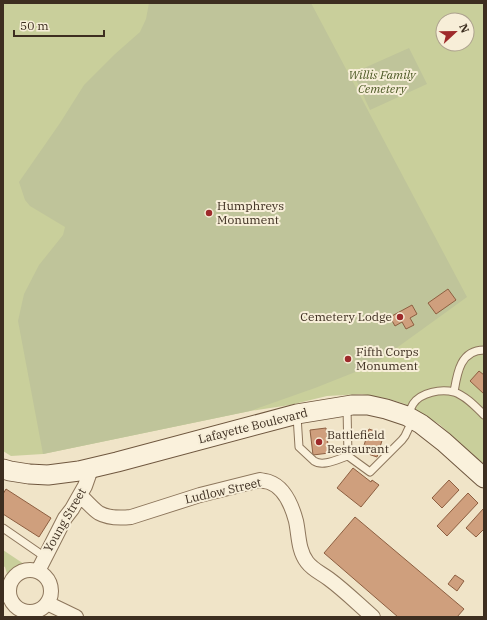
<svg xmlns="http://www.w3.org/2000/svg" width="487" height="620" viewBox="0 0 487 620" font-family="'IBM Plex Serif',serif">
  <rect width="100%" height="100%" fill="#f0e4c8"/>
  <path fill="#c9cf9b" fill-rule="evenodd" d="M3,3H484V464L439,424L405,404L389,399L362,394L327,396L290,405L250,411L43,454L11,456L3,451ZM443,20H467V44H443Z
    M3,550L27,566L17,569L7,574L5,567L3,566Z"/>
  <path fill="#bfc49a" d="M149,3H311L467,297L373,365L315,388L250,411L43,454L18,321L24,294L39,265L63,235L65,227L30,206L25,200L19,182L60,123L84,85L115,54L140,32L146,19Z
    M409,48L427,84L370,110L353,73Z"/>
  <path fill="#cf9f7d" stroke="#8d5f41" d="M448,289L456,300L436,314L428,303Z
    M412,305L417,314L410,318L414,325L406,329L402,322L395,326L390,317Z
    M479,371L484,375V394L470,381Z
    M326,428L329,453L313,455L310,430Z
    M369,429L384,434L377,457L362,452Z
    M353,468L371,482L372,480L379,485L361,507L337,488Z
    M449,480L459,490L442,508L432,498Z
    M6,489L51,518L39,537L3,514V494Z
    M468,493L478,503L447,536L437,526Z
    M483,509L484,510V529L476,537L466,528Z
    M355,517L464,609L457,617H398L324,553Z
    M455,575L464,581L457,591L448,584Z"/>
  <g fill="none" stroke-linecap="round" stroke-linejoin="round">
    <defs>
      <path id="service" d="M454,392C457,374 460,350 484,350
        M347,407L348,456
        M297,416L299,447L314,461C323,467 338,459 348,456L370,472L402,440L405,436L413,419
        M407,416C409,412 411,408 413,404C421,392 441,389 454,392C466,396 476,407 484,415
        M3,528L45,557"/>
      <path id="minor" d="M80,495C85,500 94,510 99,513C108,518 122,518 131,517L200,495L260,480C263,481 266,481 269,482C284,487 292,506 296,521C299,535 298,550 307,562C313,570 321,573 329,579C344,590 358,604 373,617
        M9 591a21 21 0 1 1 42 0a21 21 0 1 1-42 0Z
        M38,571L65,518L72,509L85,486L91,469
        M47,603L76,617"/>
      <path id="secondary" d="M3,469L10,471L29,474L48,475L79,471L117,462L297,414L352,405H368L386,409L407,416L421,424L444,442L484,478"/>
    </defs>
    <use href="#service" stroke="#8d765c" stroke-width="9"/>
    <use href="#minor" stroke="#8d765c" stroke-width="16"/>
    <use href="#secondary" stroke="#6f573f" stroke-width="21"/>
    <use href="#service" stroke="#faf1dc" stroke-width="7"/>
    <use href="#minor" stroke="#faf1dc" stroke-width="14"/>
    <use href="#secondary" stroke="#faf1dc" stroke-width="19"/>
  </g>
  <g fill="#9e2a2b" stroke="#f7eed8" stroke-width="1.5">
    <circle cx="209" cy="213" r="4"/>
    <circle cx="400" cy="317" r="4"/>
    <circle cx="348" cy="359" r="4"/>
    <circle cx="319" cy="442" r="4"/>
  </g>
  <g text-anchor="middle" stroke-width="4" stroke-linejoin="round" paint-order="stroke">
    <g font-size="12" font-style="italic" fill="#4d5a26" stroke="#f7eed8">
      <text x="382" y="79">Willis Family<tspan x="382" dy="14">Cemetery</tspan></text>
    </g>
    <g font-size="12" fill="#3d2e20" stroke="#f7eed8" text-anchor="start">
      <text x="217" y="210">Humphreys<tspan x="217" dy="14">Monument</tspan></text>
      <text x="392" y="321" text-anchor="end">Cemetery Lodge</text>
      <text x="356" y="356">Fifth Corps<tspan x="356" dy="14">Monument</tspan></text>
      <text x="327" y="439">Battlefield<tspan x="327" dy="14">Restaurant</tspan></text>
    </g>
    <g font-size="12" fill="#3d2e20" stroke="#f7eed8">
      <text transform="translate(253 426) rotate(-14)" y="4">Lafayette Boulevard</text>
      <text transform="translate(223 491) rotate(-13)" y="4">Ludlow Street</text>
      <text transform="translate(65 520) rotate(-60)" y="4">Young Street</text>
    </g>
  </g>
  <rect width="487" height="620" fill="none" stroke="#3d2e20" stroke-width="8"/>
  <g transform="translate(455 32) rotate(68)"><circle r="19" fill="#f7eed8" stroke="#ada18e"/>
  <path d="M0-3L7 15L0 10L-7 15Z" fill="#9e2a2b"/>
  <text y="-6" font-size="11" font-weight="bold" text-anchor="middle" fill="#3d2e20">N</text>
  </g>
  <path d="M14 30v6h90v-6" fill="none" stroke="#3d2e20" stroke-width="2"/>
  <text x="20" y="30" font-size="12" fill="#3d2e20" stroke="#f7eed8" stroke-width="3" paint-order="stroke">50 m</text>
</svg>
